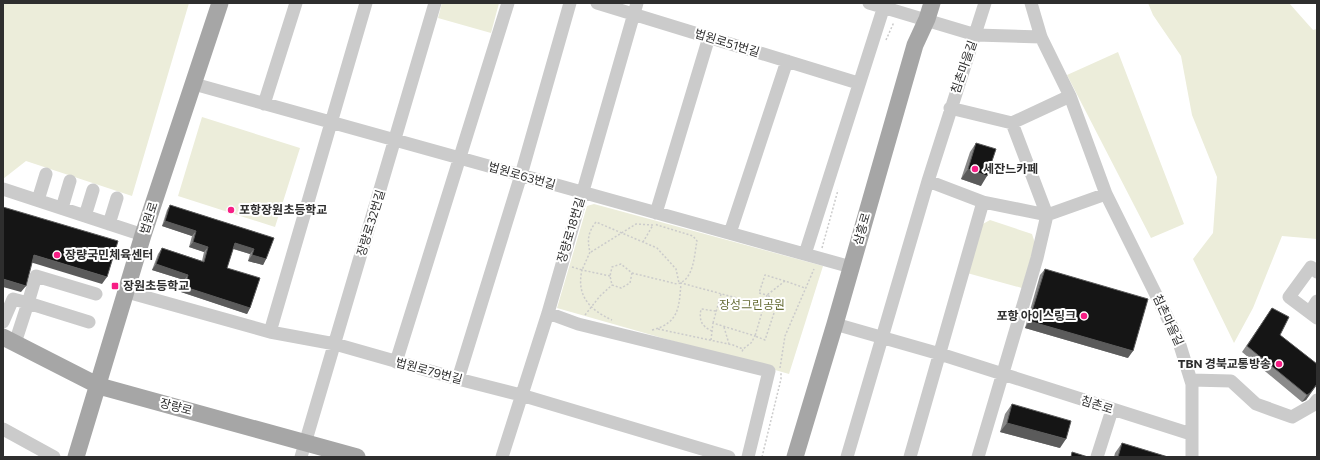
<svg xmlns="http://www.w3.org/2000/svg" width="1320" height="460" viewBox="0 0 1320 460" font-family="Commissioner,'Noto Sans KR',sans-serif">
  <rect width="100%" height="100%" fill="#fff"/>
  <path fill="#ecedda" d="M3,3H189L132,196L26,161L3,179Z
    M442,3H499L491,33L438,18Z
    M1148,3H1289L1313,30L1317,29V239L1282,236L1253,308L1234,343L1193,259L1213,233L1217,177L1192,115L1181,56L1153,15Z
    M1118,52L1184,224L1151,238L1067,75Z
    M202,117L300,148L275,227L178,196Z
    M594,204L823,266L789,374L557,308L587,206Z
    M990,220L1032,234L1035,243L1022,288L967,273L981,225Z"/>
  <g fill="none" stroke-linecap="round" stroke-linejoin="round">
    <path stroke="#cbcbcb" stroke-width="1.5" stroke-dasharray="2 2" stroke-linecap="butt" d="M886,40L894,22
      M822,248L838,190
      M591,252L636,224L653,225L643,242
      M572,267L582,270L590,252C587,240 588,232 596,222L657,248L676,269L679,283
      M632,273L630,283L621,288L612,285L610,276L612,267L621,264L632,273L677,284C694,280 694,256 697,241L693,236L654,224
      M610,276L582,270C576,296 590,310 612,320
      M785,281L765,275L759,293L767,295L755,336L765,340L778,301L767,295L785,281L805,288
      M585,315L600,296L612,285
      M713,323L721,294
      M724,327L729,344
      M658,329L733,345L743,349L742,352
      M652,330C679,323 679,308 681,283L763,305
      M712,331C701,326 699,320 701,309L716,311
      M711,340L713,323L755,336L751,343L743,349
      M780,368L785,336L814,269
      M762,457L781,379V372"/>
    <path stroke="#cbcbcb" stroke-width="13" d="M597,3L858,83
      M869,3L976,35L1041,37
      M1031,3L1041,37L1070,96L1106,194L1178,339L1192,384V457
      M194,84L851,267
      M264,104L296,3
      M950,108L1012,123L1070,96
      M1012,123L1047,215
      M928,181L983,202L1047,215L1106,194
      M3,189L143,235
      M38,200L46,174
      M62,208L70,181
      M656,213L709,37
      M85,216L93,190
      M109,224L117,198
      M730,233L787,61
      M805,254L885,3
      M1317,272L1311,267L1289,297L1317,318
      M127,292L270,332L335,344L458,379L521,395L729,457
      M1310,312L1317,301
      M548,313L578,324L769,371L748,457
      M3,322L13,299L28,303L36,276L96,294
      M835,324L940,354L1191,434
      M270,332L366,3
      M15,343L28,303L89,322
      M396,362L508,3
      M458,379L521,175L570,3
      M1191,380L1231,381L1256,404L1292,417L1313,405L1317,400
      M3,429L54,457
      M301,457L435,3
      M502,457L548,313L637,3
      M847,457L928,181L985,3
      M910,457L983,202
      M978,457L1037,258L1047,215
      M1097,457L1112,410"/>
    <path stroke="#a6a6a6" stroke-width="17" d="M3,337L99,386L357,457
      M76,457L143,235L220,3
      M795,457L835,324L915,45L927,19L932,3"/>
  </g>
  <path fill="#8a8a8a" d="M976,143L981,186L961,179L970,152Z
    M170,205L274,238L266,259L263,265L248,261L250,254L233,249L227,268L250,308L247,314L181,292L184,280L152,270L158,254L162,248L202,261L204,252L189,247L192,236L162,226L167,210Z
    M1045,269L1128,358L1025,328L1040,275Z
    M1272,308L1280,335L1317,364V385L1306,400L1302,402L1242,352Z
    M1012,404L1060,448L1000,432L1005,414Z
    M1122,443L1168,457H1114L1115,453Z"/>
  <path fill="#5b5b5b" d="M968,169L987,176L981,186L961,179Z
    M165,221L196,231L192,236L162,226Z
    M193,242L208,247L204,252L189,247Z
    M235,243L254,249L250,254L231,248Z
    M34,255L107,277L102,284L30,262Z
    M252,255L266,259L263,265L248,261Z
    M156,264L188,275L184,280L152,270Z
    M3,279L26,286L21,292L3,287Z
    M185,287L250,308L247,314L181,292Z
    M1029,321L1133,351L1128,358L1025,328Z
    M1317,384L1306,400L1302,402L1307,395Z
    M1007,423L1066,439L1060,448L1000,432Z"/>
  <path fill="#151515" stroke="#5b5b5b" d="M976,143L996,149L987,176L968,169Z
    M170,205L274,238L266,259L252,255L254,249L235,243L227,268L260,278L250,308L185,287L188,275L156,264L162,248L204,262L208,247L193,242L196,231L165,221Z
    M3,207L118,241L107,277L34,255L26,286L3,279Z
    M1045,269L1148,299L1133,351L1029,321Z
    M1272,308L1289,317L1280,335L1317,364V384L1310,393L1307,395L1247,346Z
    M1012,404L1071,421L1066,439L1007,423Z
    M1122,443L1168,457H1118Z
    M1072,452L1088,457H1071Z"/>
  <g fill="#f71e85" stroke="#fff" stroke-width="1.5">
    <circle cx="975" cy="169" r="4"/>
    <circle cx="231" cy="210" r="4"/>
    <circle cx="57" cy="255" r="4"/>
    <rect x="111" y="282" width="8" height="8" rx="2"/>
    <circle cx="1084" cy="316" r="4"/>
    <circle cx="1279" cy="364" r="4"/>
  </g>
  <g text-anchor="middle" stroke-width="4" stroke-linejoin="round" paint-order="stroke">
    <g font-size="12" fill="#2e2e2e" stroke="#fff">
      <text transform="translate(727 43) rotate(17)" y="4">법원로51번길</text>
      <text transform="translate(964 67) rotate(-71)" y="4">침촌마을길</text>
      <text transform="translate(522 176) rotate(16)" y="4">법원로63번길</text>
      <text transform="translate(149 218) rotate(-72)" y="4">법원로</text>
      <text transform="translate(371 223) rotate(-73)" y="4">장량로32번길</text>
      <text transform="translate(862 229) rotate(-74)" y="4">삼흥로</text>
      <text transform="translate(571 230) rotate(-73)" y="4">장량로18번길</text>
      <text transform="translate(1168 320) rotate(65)" y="4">침촌마을길</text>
      <text transform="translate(429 371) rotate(15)" y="4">법원로79번길</text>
      <text transform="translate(1097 405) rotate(18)" y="4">침촌로</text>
      <text transform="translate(176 407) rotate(15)" y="4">장량로</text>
    </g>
    <g font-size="12" font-weight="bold" fill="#2e2e2e" stroke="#fff" text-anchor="start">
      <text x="983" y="173">세잔느카페</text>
      <text x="239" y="214">포항장원초등학교</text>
      <text x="65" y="259">장량국민체육센터</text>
      <text x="123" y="290">장원초등학교</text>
      <text x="1076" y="320" text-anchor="end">포항 아이스링크</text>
      <text x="1271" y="368" text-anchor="end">TBN 경북교통방송</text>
    </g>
    <g font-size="12" fill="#676e37" stroke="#fff">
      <text x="752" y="309">장성그린공원</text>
    </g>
  </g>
  <rect width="1320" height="460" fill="none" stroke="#2e2e2e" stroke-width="8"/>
</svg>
